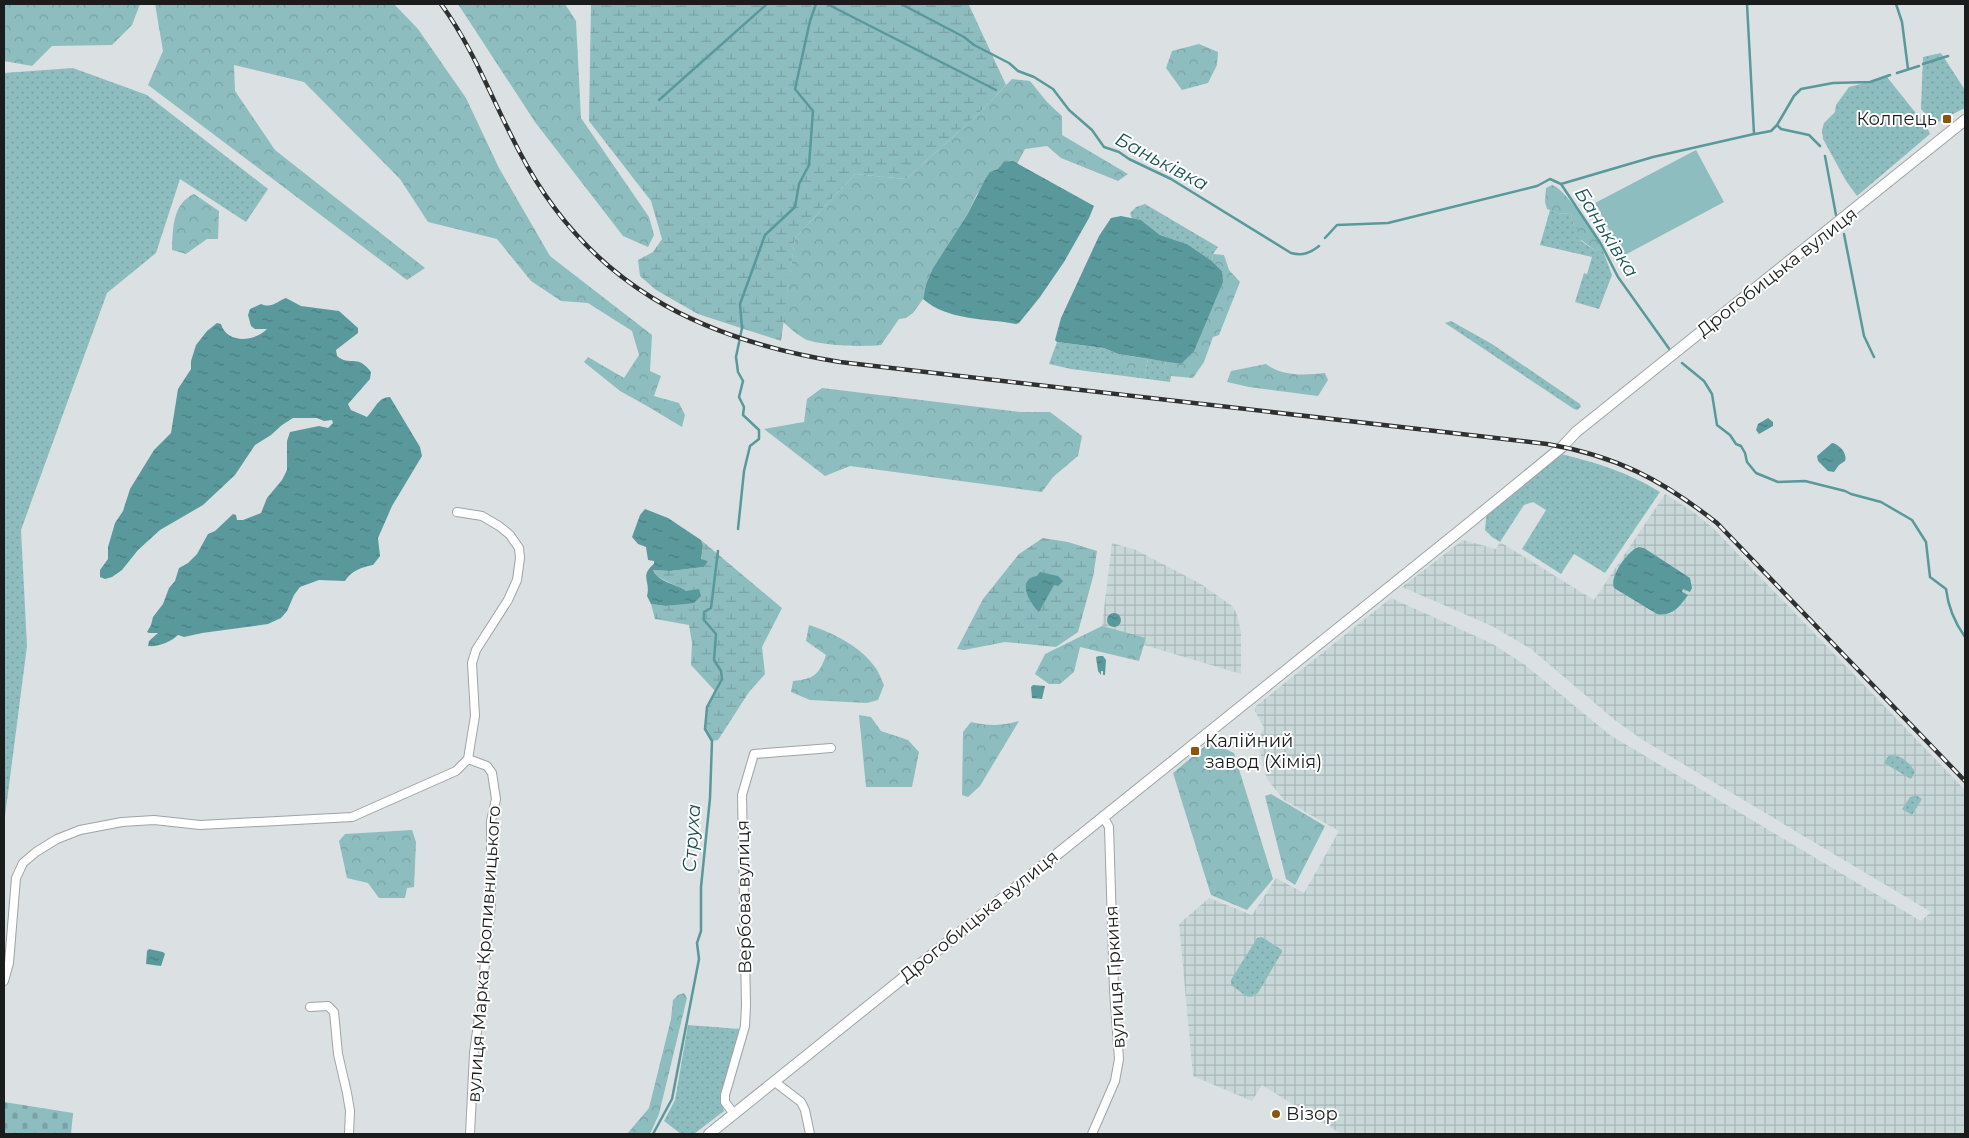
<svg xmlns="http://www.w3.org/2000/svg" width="1969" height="1138" viewBox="0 0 1969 1138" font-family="Montserrat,sans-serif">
  <defs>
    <pattern id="industrial-grid" width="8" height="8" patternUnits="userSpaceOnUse" patternTransform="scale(1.25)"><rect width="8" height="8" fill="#c8d7d8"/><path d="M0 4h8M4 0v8" fill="none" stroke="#abb8b9"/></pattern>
    <pattern id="green-dots" width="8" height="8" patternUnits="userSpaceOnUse" patternTransform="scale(1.25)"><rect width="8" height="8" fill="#8ebdbf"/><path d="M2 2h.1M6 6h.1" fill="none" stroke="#7aa2a4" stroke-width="1.8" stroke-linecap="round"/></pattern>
    <pattern id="forest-crowns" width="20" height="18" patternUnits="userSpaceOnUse" patternTransform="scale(1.25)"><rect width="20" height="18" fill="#8ebdbf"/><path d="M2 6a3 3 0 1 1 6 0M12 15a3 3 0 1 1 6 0" fill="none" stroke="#7aa2a4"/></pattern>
    <pattern id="wetland-marsh" width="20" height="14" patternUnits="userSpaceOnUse" patternTransform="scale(1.25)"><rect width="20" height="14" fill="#8ebdbf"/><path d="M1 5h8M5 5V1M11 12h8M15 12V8" fill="none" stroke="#7aa2a4"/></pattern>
    <pattern id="cemetery-stones" width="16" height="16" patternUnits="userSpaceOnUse" patternTransform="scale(1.25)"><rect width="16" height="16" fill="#8ebdbf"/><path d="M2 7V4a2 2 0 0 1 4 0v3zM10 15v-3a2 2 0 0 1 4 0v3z" fill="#7aa2a4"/></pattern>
    <pattern id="water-ripples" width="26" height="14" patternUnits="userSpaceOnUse" patternTransform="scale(1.25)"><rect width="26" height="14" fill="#59999c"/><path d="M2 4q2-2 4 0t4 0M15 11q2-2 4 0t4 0" fill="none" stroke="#497c7f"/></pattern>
  </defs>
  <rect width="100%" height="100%" fill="#dbe1e2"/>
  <path fill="url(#industrial-grid)" d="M1665,494L1692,511L1713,528L1965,790V1134H1341L1262,1085L1252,1101L1193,1076L1179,924L1209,898L1252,915L1276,878L1304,893L1339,831L1284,800L1267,779L1257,741L1264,728L1255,711L1256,706L1391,598L1491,643L1524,664L1610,735L1921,921L1931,912L1643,740L1616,721L1531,649L1492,626L1402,587L1463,540L1496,549L1500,542L1594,600Z
    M1112,543L1136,550L1201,584L1232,606L1237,614L1241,632V674L1144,645L1146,639L1102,626Z"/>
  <path fill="url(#green-dots)" d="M1941,53L1965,90V108L1951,115L1949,114L1935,125L1921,109L1923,57Z
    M73,68L147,95L268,189L246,222L180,179L156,253L107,293L21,530L27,646L4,824V73Z
    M1887,77L1927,127L1930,134L1857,196L1846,181L1823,139L1822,130L1824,123L1835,112L1836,105L1849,87Z
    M1145,204L1218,247L1213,254L1212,261L1187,244L1160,235L1141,220L1132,219L1130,213L1136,207Z
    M1550,210L1557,213L1571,214L1574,225L1579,227L1581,241L1596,251L1602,248L1612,275L1599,309L1575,302L1584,273L1587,274L1592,257L1540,245Z
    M1451,321L1492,344L1580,404L1581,407L1577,410L1574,409L1445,323Z
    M1057,342L1104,348L1118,354L1115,362L1145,373L1148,359L1166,361L1164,371L1171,376L1170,382L1071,369L1049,364Z
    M1561,454C1595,462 1630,473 1660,492L1605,573L1574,554L1561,574L1522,549L1546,510L1533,502L1524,505L1500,542L1492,537L1485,530L1486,519L1487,515Z
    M1889,755C1900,754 1910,762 1915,772L1911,779L1884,763Z
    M1916,795L1922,799L1912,815L1902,809L1910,797Z
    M1262,937L1282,950V952L1258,993L1251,997L1246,996L1231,985V980L1257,938Z
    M688,1025L740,1029L732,1061L721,1093V1099L724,1111L694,1134H681L664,1121L675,1100Z"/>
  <path fill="url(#forest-crowns)" d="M4,4H140L132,25L112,45L52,46L32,66L4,61Z
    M155,4H394L418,29L466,98L499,168L550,256L652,335L650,371L661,376L654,396L679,403L685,415L682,427L647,406L620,391L584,362L588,357L624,378L639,355L632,331L588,303L561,301L531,281L497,239L428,222L400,179L304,82L234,65L235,91L275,150L425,268L407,280L148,85L163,51Z
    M458,4H565L576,21L581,118L649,217L654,235L648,247L623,236L535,122Z
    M1199,44L1218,52L1217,65L1208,83L1182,90L1166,68L1172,51Z
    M1012,79L1030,81L1047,102L1062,116V135L1128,174L1118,181L1061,158L1047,146L1025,149L1017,164L1013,161L998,169L977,194L967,215L933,268L926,284L923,299L913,313L906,318L899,319L881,345C862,347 821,346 805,339C796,334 790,328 783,322L795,238L855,174L906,179L976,116Z
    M1552,185C1565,188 1595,235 1602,248L1596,251L1577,237L1578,228L1574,225L1571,214L1557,213L1547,209L1545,202L1546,188Z
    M194,194L219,211L218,239H207L186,254L172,250C173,229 172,204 194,194Z
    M1213,254L1224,255L1229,270L1240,282L1219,335L1213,337L1204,362L1193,378L1171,376L1164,371L1166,361L1181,364L1222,271L1212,261Z
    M1118,354L1148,359L1145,373L1123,370L1114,362Z
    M1266,364C1283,377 1305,375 1325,373L1328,380L1318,396L1249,387L1227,382L1231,371Z
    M822,388L1020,412H1050L1082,436L1078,456L1053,477L1042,492L850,466L825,476L764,429L804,422L807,399Z
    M809,625C833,633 860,646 875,667C879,672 881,679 884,685L878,700L867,703L810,700L791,692L793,681C814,679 819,675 826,655L806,641Z
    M1102,626L1146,638L1139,661L1080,647L1074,672L1060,684H1049L1035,674L1045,654Z
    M859,715L871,717L881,731L908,740L919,752L912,787H866Z
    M1019,721L980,786L968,797L962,795L963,732L971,722C988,726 1003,726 1019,721Z
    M1210,742L1234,753L1273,879L1247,910L1211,895L1173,773Z
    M1271,794L1325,826L1295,885L1286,879L1265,796Z
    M412,830L416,842L414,887L407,888L405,898H379L368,883L347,878L339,841L345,834Z
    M684,993L687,998L659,1114L650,1134H627L649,1108L671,1019L673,1000L678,995Z"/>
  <path fill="url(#wetland-marsh)" d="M591,4H966L969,5L1006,85L976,116L906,179L855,174L795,238L781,341L698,314L656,290L640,276L638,260L653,252L662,239L651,201L589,121Z
    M1043,538L1068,542L1097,551L1093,577L1078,632L1056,647L1005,642L964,650L957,649L983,599L1019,554Z
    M701,540L782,608L762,647L765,674L749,692L718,740L712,741L705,729L707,707L715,691L691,665L692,643L689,625L655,619L651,604L666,606L680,604L686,591L658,577L653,570L670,571L704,567L708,561L701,560L703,546Z"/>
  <path fill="url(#cemetery-stones)" d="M4,1102L73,1113L71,1134H4Z"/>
  <path fill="#8ebdbf" d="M1696,150L1724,202L1623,256L1595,203Z"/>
  <path fill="url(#water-ripples)" d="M1013,161L1094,206L1089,218L1064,262L1040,297L1019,323L1016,324C985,318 948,321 923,299L926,284L933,268L967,215L986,178L990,172L998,169L1004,162Z
    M1121,216L1141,220L1160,235L1187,244L1212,261L1222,271L1223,282L1194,351L1181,364L1118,354L1104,348L1057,342L1055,340L1061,318L1099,236L1111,218Z
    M286,298L301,306L339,311L358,328V333L336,350L337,356C350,367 357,353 371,372L370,379L348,404L351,410L367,417C375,409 378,397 390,397L420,447L422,456L392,506L378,538L380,556L373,565C362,567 351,571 345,581L319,580L300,587L294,595L287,611L281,618L268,624L202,633L184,637L178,635C171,642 158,647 148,646L149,641L158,633H149L147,632L151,625L153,617L163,604L169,588L175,581L179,568L188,563L197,554L208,534L215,531L233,514L236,515L237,520H243L261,513L267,498L282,480L287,470V441L290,432L319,426L328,428L333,423L332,420L324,421L317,418H293L282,425L271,435L255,445L235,475L203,505L160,530L138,550L122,570L112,577L105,579L100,577V570L108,559V547L115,523L123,511L130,489L154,450L171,433L178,389L191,369V361L196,345L207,331L217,323L221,324C227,344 254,342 267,329H255L251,326L248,315L250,309L261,304C272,309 277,301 286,298Z
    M1768,418L1773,422V426L1759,434L1756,430L1758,424Z
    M1832,443C1839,444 1848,454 1845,461L1839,465L1834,472L1828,471L1818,461L1817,456Z
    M645,509L668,518L701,540L703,546L701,559L708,561L704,567L670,571L653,570C659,583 675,583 686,591L699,589L701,596L694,603L666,606L651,604L647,596C651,581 639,576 654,564V561L648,560L646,547L638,544L632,537L640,515Z
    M1639,547L1644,548L1690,578L1692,588L1690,592L1683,589L1682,592L1688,595C1680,606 1672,617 1657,614L1614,588C1609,577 1628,550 1639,547Z
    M1040,572L1058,576L1063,581L1058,586L1054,585L1039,612C1029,603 1016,579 1037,576Z
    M1107 620a7 7 0 1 1 14 0a7 7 0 1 1-14 0Z
    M1099,656H1103L1106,660L1105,675H1103V671H1101V675L1098,671L1096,657Z
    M1033,685L1045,686L1042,699L1032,698L1031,687Z
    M149,949L163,952L165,954L161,966L146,964L147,951Z"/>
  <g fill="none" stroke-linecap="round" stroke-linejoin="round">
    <path stroke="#59999c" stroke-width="2.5" d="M827,4L996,90
      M901,4L964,37L974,45L1009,63L1018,71L1034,77L1053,89L1069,110L1092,130L1104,147L1119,152L1129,159L1171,179L1291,253C1303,256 1310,253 1319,246
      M1896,4L1902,22L1908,69
      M1923,64L1948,56
      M1897,73L1919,66
      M659,100L767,4
      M1777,125L1781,129L1809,135L1820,146
      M1755,134L1771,131L1777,125L1794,96L1801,89L1833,83L1870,82L1890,75
      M1825,156L1836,215
      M1561,184L1653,157L1754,134L1747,4
      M1844,234L1864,336L1874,357
      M1325,238L1337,225L1388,223L1537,186L1550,179L1561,184L1601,244L1618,277L1670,350
      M1682,363L1704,381L1712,394L1717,425L1730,435L1736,444L1741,446L1745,453L1747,462L1756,473L1778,482L1805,481L1845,491L1851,494L1881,502L1912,520L1926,542L1930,577L1946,589C1948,606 1955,623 1965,637
      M738,529L744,471L750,446L759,439V430L743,415L744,407L739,397L743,381L738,372L736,357L742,328L740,304L765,235L795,207L799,184L809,165L813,111L795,89L810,21L816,4
      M653,1134L672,1099L699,959L697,943L701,931V887L710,798L712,741L705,729L707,707L722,679L721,671L714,660L716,634L704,620V612L711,608L718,551"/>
    <defs>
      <path id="minor" d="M468,759L487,766L492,773L496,799L491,821V904L481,1002L474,1053L470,1134
        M4,981L9,963L16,878L23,863L36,852L57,839L80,830L122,822L154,820L200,825L352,817L456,771L468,759L475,716L472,663L476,650L508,600L517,580L520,558L519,548L510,535L499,526L482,516L457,512
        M310,1007L328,1006L334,1012L338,1054L347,1093L350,1111L349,1134
        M775,1082L801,1102L805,1110L810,1134
        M734,1114L725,1102V1095L745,1026L746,1005L742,795L754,754L831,748
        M1092,1134L1115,1081L1119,1059L1114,990L1109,827L1103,816"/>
      <path id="tertiary" d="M709,1134L1463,528L1562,447L1576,432L1965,120"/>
    </defs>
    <use href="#minor" stroke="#9ea4a4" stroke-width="10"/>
    <use href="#tertiary" stroke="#9ea4a4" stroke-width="12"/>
    <use href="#minor" stroke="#fff" stroke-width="8"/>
    <use href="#tertiary" stroke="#fff" stroke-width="10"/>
    <defs>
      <path id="rail" d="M441,4C474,49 493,102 519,151C588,284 698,339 840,362L1547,444C1617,456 1662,480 1717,523L1965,781"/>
    </defs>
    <use href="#rail" stroke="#2f3131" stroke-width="4.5"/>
    <use href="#rail" stroke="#fff" stroke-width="2.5" stroke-dasharray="8" stroke-linecap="butt"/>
  </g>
  <g fill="#8c540c" stroke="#fff" stroke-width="2">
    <rect x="1942" y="114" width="10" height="10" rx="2.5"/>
    <rect x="1190" y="746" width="10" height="10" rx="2.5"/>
    <circle cx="1276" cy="1114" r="5"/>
  </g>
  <g text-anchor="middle" stroke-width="4" stroke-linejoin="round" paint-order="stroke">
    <g font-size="18" fill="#1b1d1d" stroke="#fff" text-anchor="start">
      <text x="1937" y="125" text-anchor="end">Колпець</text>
      <text x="1205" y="747">Калійний<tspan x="1205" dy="21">завод (Хімія)</tspan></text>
      <text x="1286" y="1120">Візор</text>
    </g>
    <g font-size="18" fill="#1b1d1d" stroke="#fff">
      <text transform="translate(1777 272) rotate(-38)" y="6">Дрогобицька вулиця</text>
      <text transform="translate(744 897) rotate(-91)" y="6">Вербова вулиця</text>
      <text transform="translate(979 916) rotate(-39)" y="6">Дрогобицька вулиця</text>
      <text transform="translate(484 954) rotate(-86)" y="6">вулиця Марка Кропивницького</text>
      <text transform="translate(1115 977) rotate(-93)" y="6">вулиця Гіркиня</text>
    </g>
    <g font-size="19" font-style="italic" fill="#195255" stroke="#fff">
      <text transform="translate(1162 161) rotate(28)" y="7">Баньківка</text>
      <text transform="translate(1607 232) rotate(58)" y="7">Баньківка</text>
      <text transform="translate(691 838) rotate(-86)" y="7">Струха</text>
    </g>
  </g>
  <rect width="1969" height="1138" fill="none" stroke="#1b1d1d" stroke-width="10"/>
</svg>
